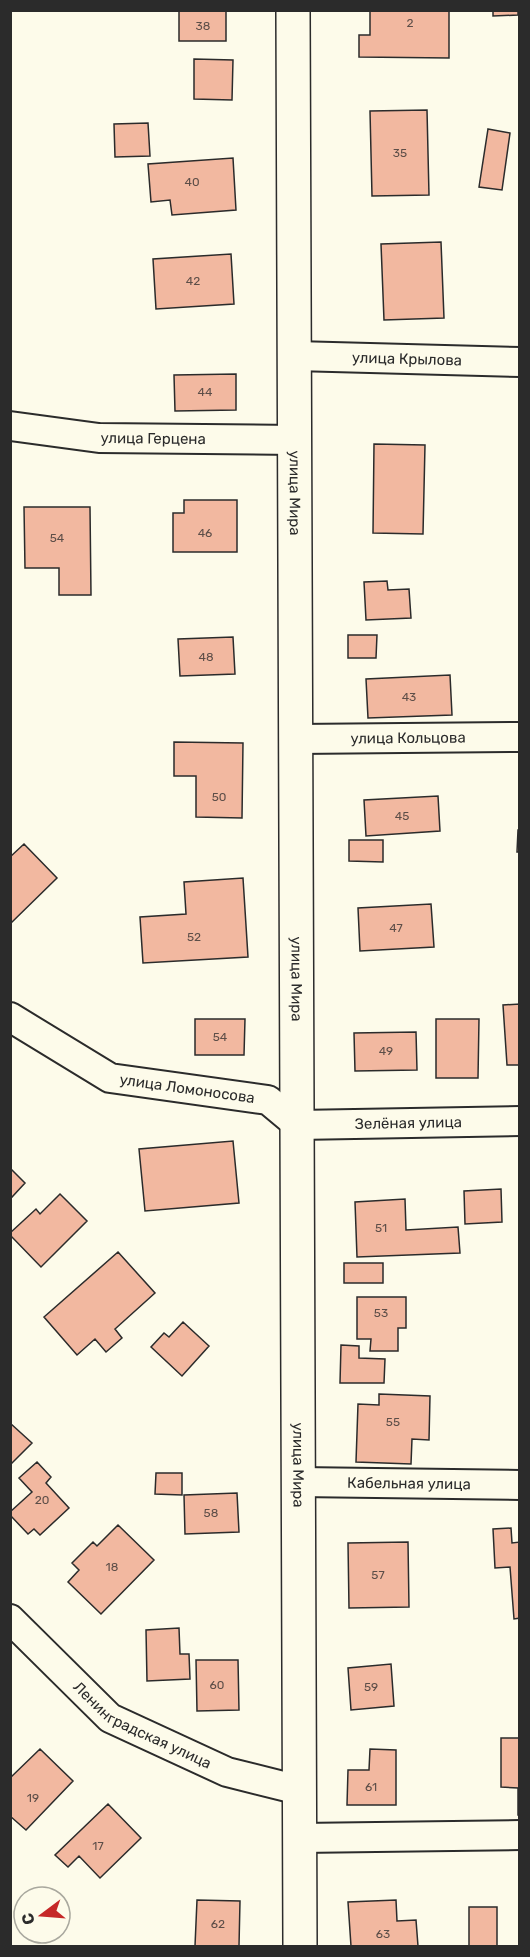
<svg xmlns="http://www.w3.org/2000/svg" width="530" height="1957" viewBox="0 0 530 1957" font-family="Rubik,sans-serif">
  <rect width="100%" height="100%" fill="#fdfbea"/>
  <path fill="#f2b8a0" stroke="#2b2b2b" stroke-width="1.5" d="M179,10H226V41H179Z
    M370,10H449V58L359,57V35H370Z
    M493,10H518V15L493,16Z
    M194,59L233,60L232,100L194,99Z
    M427,110L429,195L372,196L370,111Z
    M148,123L150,156L115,157L114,124Z
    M488,129L510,133L502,190L479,187Z
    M233,158L236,210L172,215L170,200L151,202L148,164Z
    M441,242L444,318L384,320L381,244Z
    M231,254L234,304L156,309L153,259Z
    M236,374V410L175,411L174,375Z
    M374,444L425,445L423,534L373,533Z
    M184,500H237V552H173V513H184Z
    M24,507H90L91,595H59V568H25Z
    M387,581L388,590L409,589L411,618L366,620L364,582Z
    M348,635H377L376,658H348Z
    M233,637L235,674L180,676L178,639Z
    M450,675L452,715L368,718L366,679Z
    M174,742L243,743L242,818L196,817V776H174Z
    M438,796L440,831L366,836L364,800Z
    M518,830H520V852H517Z
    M349,840H383V862L349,861Z
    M24,844L57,878L10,924V857Z
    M243,878L248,957L143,963L140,917L186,914L184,882Z
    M431,904L434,947L360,951L358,908Z
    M520,1004V1065H507L503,1005Z
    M195,1019H245L244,1055H195Z
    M436,1019H479L478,1078H436Z
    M416,1032L417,1070L355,1071L354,1033Z
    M233,1141L239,1203L145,1211L139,1149Z
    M10,1168L25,1183L12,1197L10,1196Z
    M501,1189L502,1222L465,1224L464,1191Z
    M60,1194L87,1221L41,1267L10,1235V1233L36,1209L40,1214Z
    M405,1199L406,1230L458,1227L460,1253L357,1257L355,1202Z
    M118,1252L155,1293L115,1329L122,1338L106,1352L95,1339L77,1355L44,1317Z
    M344,1263H383V1283H344Z
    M357,1297H406V1328H398V1351H370L371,1339H357Z
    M183,1322L209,1346L182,1376L151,1347L164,1333L169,1337Z
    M341,1345L359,1346V1358L385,1359L384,1383H340Z
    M379,1394L430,1396L429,1440L412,1439L411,1464L356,1462L358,1404L379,1405Z
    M10,1423L32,1443L10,1465Z
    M37,1462L51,1477L46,1483L69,1508L40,1535L34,1529L28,1534L10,1515V1512L32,1492L19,1478Z
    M156,1473H182V1495L155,1494Z
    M237,1493L239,1532L185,1534L184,1495Z
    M118,1525L154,1560L101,1614L68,1582L79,1570L72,1563L93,1542L97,1546Z
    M511,1528L512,1543L520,1542V1618L514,1619L510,1567L495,1568L493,1529Z
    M408,1542L409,1607L349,1608L348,1543Z
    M179,1628L180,1654H189L190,1679L147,1681L146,1630Z
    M196,1660H238L239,1710L197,1711Z
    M391,1664L394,1706L351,1710L348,1668Z
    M501,1738H520V1815H518V1788L501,1787Z
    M40,1749L73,1781L26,1830L10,1816V1778Z
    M370,1749L396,1750V1805H347L348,1770H369Z
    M108,1804L141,1838L100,1878L79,1856L68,1867L55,1855Z
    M197,1900L240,1901L239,1946H195Z
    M396,1900L397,1921L416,1920L418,1946H351L348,1902Z
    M469,1907H497V1946H469Z"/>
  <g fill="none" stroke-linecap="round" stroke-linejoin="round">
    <defs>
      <g id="street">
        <path id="s1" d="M295,356L520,362"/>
        <path id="s2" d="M10,426L99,438L295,440"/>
        <path id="s3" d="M297,739L520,737"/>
        <path id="s4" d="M10,1017L110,1078L268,1100L298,1125L520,1121"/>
        <path id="s5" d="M299,1482L520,1485"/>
        <path id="s6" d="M10,1619L110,1718L227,1772L299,1790"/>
        <path d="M300,1838L520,1835"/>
      </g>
      <g id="primary">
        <path id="s7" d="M293,10L300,1946"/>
      </g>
    </defs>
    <use href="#street" stroke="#2b2b2b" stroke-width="32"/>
    <use href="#primary" stroke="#2b2b2b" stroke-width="36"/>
    <use href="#street" stroke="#fdfbea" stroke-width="28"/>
    <use href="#primary" stroke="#fdfbea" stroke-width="33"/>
  </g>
  <g text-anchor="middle" stroke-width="4.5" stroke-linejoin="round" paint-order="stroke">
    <g font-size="12" fill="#5d4e48">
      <text x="410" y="27">2</text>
      <text x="203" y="30">38</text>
      <text x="400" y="157">35</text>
      <text x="192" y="186">40</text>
      <text x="193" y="285">42</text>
      <text x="205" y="396">44</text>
      <text x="205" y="537">46</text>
      <text x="57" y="542">54</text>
      <text x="206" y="661">48</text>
      <text x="409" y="701">43</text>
      <text x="219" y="801">50</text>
      <text x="402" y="820">45</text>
      <text x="396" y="932">47</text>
      <text x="194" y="941">52</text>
      <text x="220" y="1041">54</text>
      <text x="386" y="1055">49</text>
      <text x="381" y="1232">51</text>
      <text x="381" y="1317">53</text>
      <text x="393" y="1426">55</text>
      <text x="42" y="1504">20</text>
      <text x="211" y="1517">58</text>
      <text x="112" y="1571">18</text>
      <text x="378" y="1579">57</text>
      <text x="217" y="1689">60</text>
      <text x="371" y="1691">59</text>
      <text x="371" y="1791">61</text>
      <text x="33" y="1802">19</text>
      <text x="98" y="1850">17</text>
      <text x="218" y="1928">62</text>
      <text x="383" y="1938">63</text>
    </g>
    <g font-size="15" fill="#2b2b2b" stroke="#fdfbea">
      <text dy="5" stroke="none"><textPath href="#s1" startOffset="112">улица Крылова</textPath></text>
      <text dy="5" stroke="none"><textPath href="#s2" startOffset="144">улица Герцена</textPath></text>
      <text dy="5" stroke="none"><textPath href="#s7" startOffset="483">улица Мира</textPath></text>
      <text dy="5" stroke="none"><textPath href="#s3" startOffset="111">улица Кольцова</textPath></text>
      <text dy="5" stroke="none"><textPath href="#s7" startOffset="969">улица Мира</textPath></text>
      <text dy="5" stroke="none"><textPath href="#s4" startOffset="195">улица Ломоносова</textPath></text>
      <text dy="5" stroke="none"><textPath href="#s4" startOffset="426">Зелёная улица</textPath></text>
      <text dy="5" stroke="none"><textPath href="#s7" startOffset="1455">улица Мира</textPath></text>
      <text dy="5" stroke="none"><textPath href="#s5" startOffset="110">Кабельная улица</textPath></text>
      <text dy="5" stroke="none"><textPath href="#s6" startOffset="172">Ленинградская улица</textPath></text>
    </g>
  </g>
  <rect width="530" height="1957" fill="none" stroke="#2b2b2b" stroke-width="24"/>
  <g transform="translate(42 1915) rotate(254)"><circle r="28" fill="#fdfbea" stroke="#a9a89e" stroke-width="1.5"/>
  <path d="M0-4.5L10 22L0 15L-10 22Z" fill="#c62828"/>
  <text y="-9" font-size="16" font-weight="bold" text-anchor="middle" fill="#2b2b2b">С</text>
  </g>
</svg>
